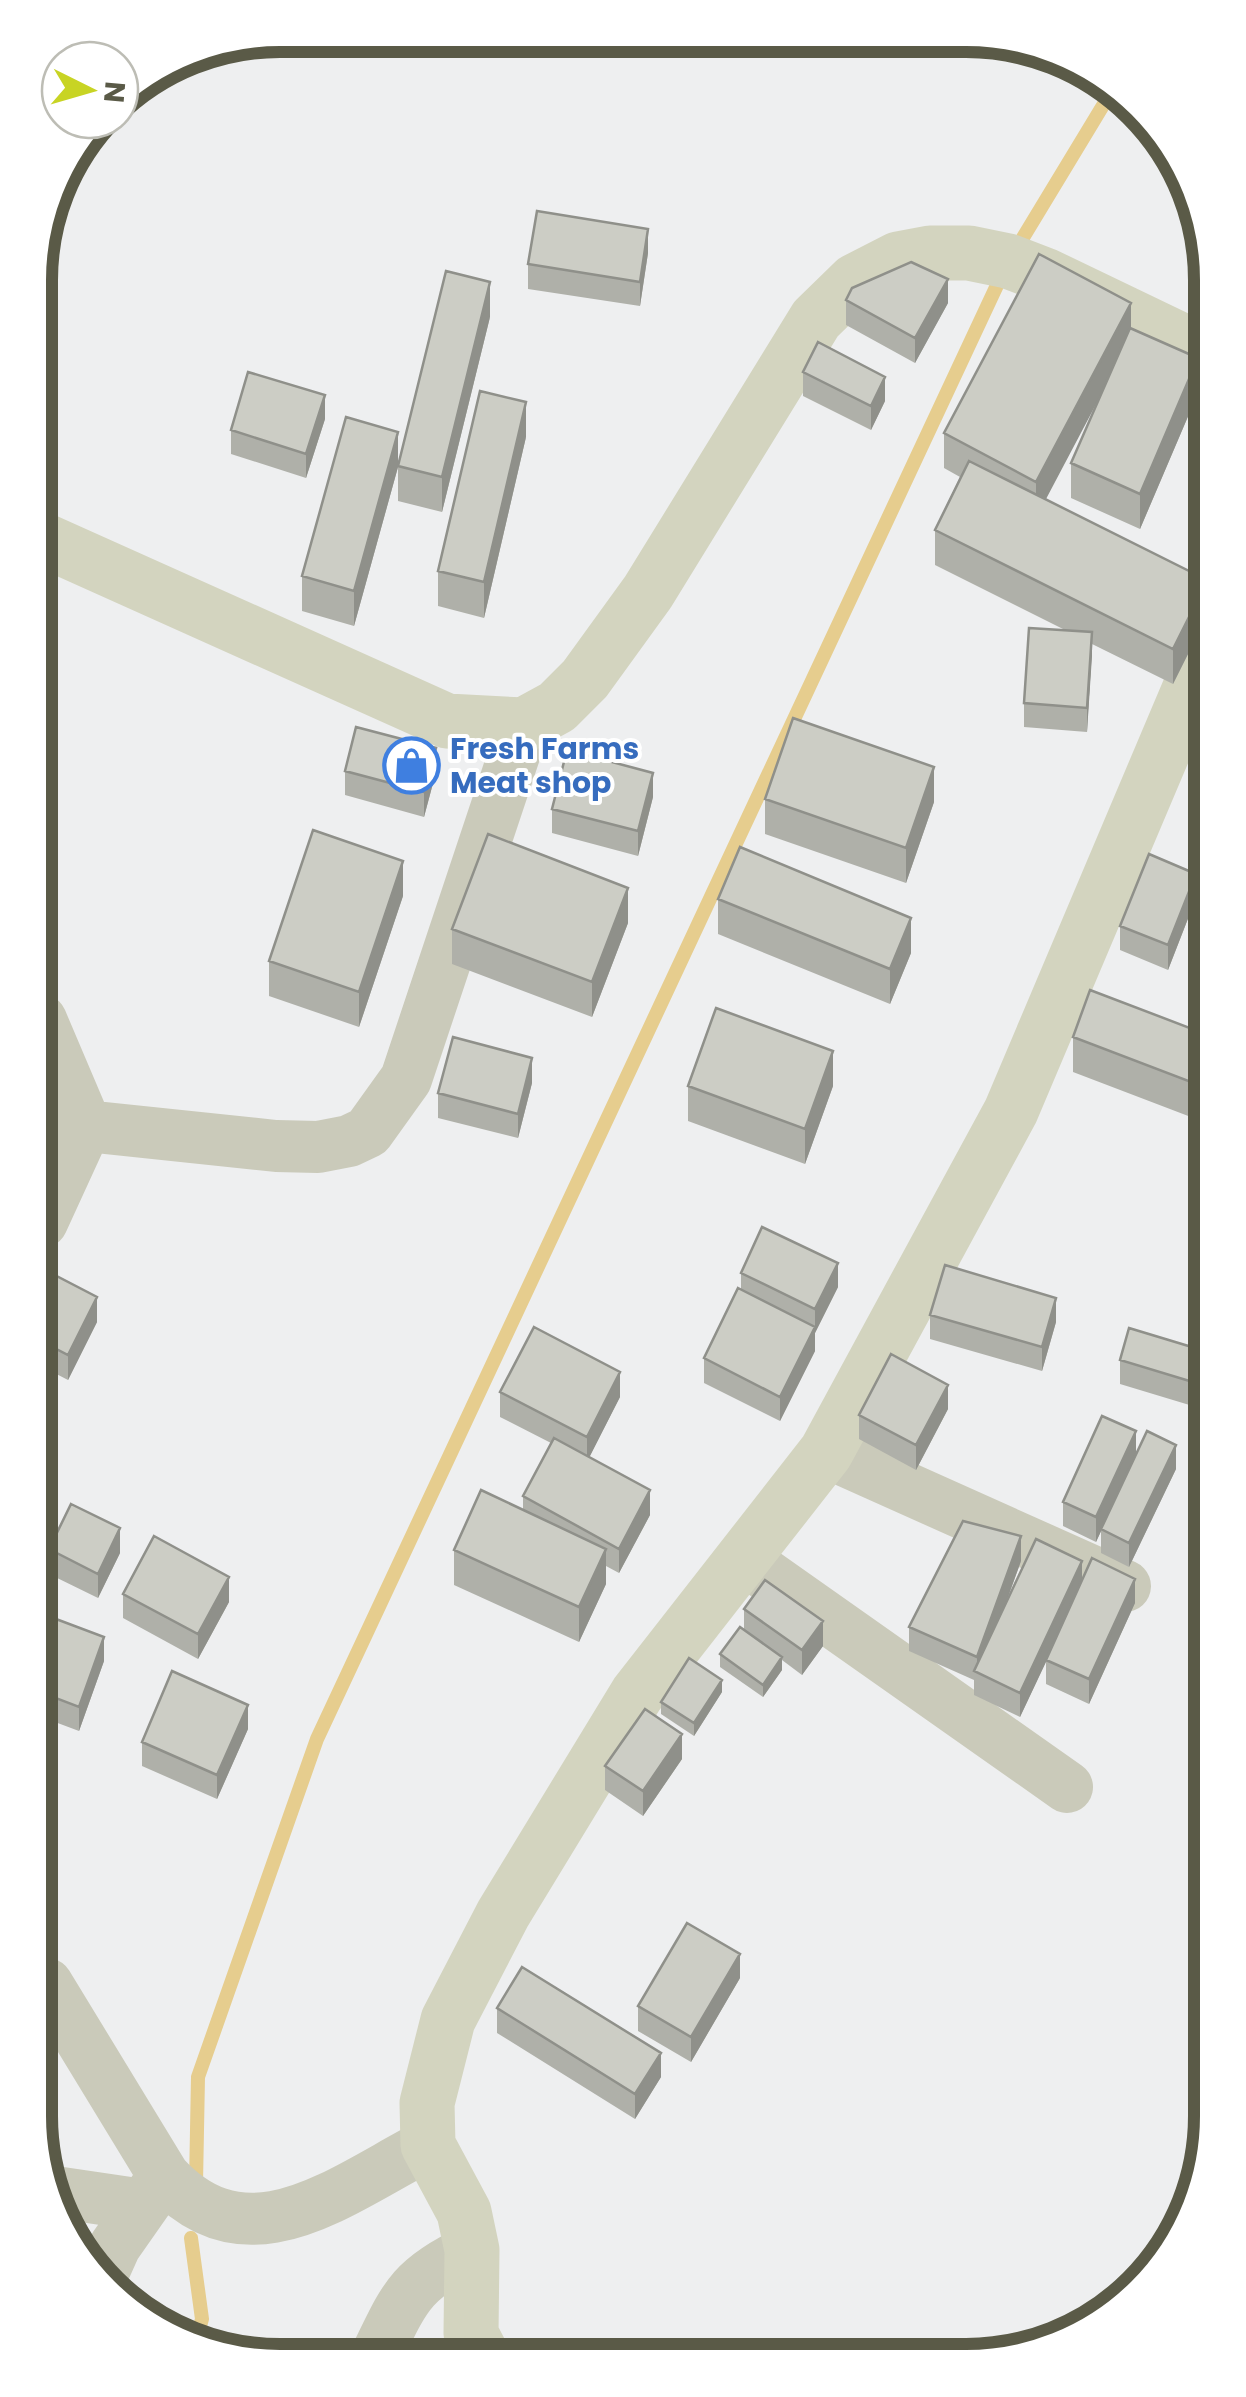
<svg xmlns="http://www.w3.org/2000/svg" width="1246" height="2397" viewBox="0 0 1246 2397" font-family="Poppins,sans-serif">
  <rect width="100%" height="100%" fill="#eeeff0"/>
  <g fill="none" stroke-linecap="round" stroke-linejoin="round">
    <path stroke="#e6cd8e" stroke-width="14" d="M1018,246L1113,89
      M196,2183L198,2077L317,1739L999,281
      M191,2238L202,2319L197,2337"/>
    <path stroke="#cacaba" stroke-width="52" d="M41,1020L86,1126L42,1222
      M86,1126L276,1146L318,1147L349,1141L368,1132L406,1079L524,725
      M826,1452L1125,1586
      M742,1558L1067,1787
      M47,1984L164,2176C248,2268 340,2190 428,2145
      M48,2191L143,2205
      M102,2275L115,2246L164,2176
      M375,2358C404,2299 409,2279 472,2250"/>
    <path stroke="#d3d4bf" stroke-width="55" d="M39,538L447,721L524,725L557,707L585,679L648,592L816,319L855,281L898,259L930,253H969L1008,261L1047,276L1199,349
      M483,2357L471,2334L472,2250L464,2212L428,2145L427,2103L448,2020L503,1914L637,1694L826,1452L1011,1111L1201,662"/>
  </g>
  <path fill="#afb0a9" d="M648,253L640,306L528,289V264Z
    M846,300L948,303L915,363L846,325Z
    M490,317L442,512L398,501V467L354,626L302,611V576L398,466Z
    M1131,328L1198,393L1140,529L1071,498V463L1102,392L1045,499L1201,577V628L1173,684L1092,644L1087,732L1024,727V703L1065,630L935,565V530L960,477L944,468V433Z
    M803,372L885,401L871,430L803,396Z
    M325,419L306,478L231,454V430Z
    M526,437L484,618L438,606V571Z
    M345,771L436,772L424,817L345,795Z
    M653,797L638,856L552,833V809Z
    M765,799L934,802L906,883L765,834Z
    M403,896L359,1027L269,996V961Z
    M1196,898L1168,970L1120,950V926Z
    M718,899L911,953L890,1004L718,934Z
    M628,923L592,1017L452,964V929Z
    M1203,1033L1204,1122L1073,1072V1037Z
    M532,1083L518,1138L438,1118V1093Z
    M688,1086H833L805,1164L688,1121Z
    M43,1269L97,1322L68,1380L43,1367Z
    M741,1273L838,1287L815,1333V1351L780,1421L704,1383V1358L741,1290Z
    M930,1315L1056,1322L1042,1371L930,1339Z
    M1205,1351L1206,1410L1120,1384V1360Z
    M500,1392L620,1397L589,1457L650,1515L619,1573L606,1566V1584L579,1642L454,1585V1550L523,1510V1496L551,1443L500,1417Z
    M948,1409L916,1470L859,1439V1415Z
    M1136,1454L1176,1469L1129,1567L1101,1553V1531L1096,1542L1063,1526V1502Z
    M49,1549L120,1553L98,1598L49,1574Z
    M1021,1561L1007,1600L1082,1581L1135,1603L1089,1704L1046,1684V1661L1020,1717L974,1695V1680L909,1651V1627Z
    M123,1594L229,1602L198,1659L123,1618Z
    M744,1609L823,1646L802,1675L782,1660V1670L763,1697L720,1667V1654L744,1630Z
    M45,1626L104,1661L79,1731L55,1722V1744L46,1772Z
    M722,1692L694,1736L661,1714V1702Z
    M248,1729L217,1799L142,1766V1742Z
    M682,1759L643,1816L605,1790V1766Z
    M740,1978L691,2062L638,2031V2006Z
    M497,2008L661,2077L635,2119L497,2033Z"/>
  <path fill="#8f908a" d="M648,229V253L640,306V282Z
    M948,279V303L915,363V338Z
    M490,282V317L442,512V477Z
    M1131,303V338L1036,518V482Z
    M1198,358V393L1140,529V494Z
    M885,377V401L871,430V406Z
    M325,395V419L306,478V454Z
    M526,402V437L484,618V582Z
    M398,432V467L354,626V591Z
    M1201,593V628L1173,684V649Z
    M1092,632V656L1087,732V708Z
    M436,748V772L424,817V792Z
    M934,767V802L906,883V848Z
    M653,773V797L638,856V831Z
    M403,861V896L359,1027V992Z
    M1196,874V898L1168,970V945Z
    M628,888V923L592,1017V982Z
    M911,918V953L890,1004V969Z
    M833,1051V1086L805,1164V1129Z
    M532,1058V1083L518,1138V1114Z
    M838,1263V1287L815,1333V1309Z
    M97,1297V1322L68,1380V1355Z
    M1056,1298V1322L1042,1371V1347Z
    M815,1327V1351L780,1421V1397Z
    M620,1372V1397L587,1462V1437Z
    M948,1385V1409L916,1470V1445Z
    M1136,1431V1456L1096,1542V1517Z
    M1176,1445V1469L1129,1567V1543Z
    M650,1490V1515L619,1573V1549Z
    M120,1528V1553L98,1598V1574Z
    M1021,1536V1561L980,1674L977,1672V1657Z
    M606,1549V1584L579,1642V1607Z
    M1082,1561V1586L1020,1717V1693Z
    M229,1577V1602L198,1659V1634Z
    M1135,1579V1603L1089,1704V1679Z
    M823,1621V1646L802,1675V1650Z
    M104,1637V1661L79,1731V1707Z
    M782,1657V1670L763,1697V1685Z
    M722,1680V1692L694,1736V1723Z
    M248,1705V1729L217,1799V1775Z
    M55,1720V1744L46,1772L45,1748Z
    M682,1734V1759L643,1816V1791Z
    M740,1954V1978L691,2062V2037Z
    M661,2053V2077L635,2119V2094Z"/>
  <path fill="#cccdc5" stroke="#8f908a" stroke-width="2.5" d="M537,211L648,229L640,282L528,264Z
    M1039,254L1131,303L1036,482L944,433Z
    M911,262L948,279L915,338L846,300L852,288Z
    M446,271L490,282L442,477L398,466Z
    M1130,328L1198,358L1140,494L1071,463Z
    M818,342L885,377L871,406L803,372Z
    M248,372L325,395L306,454L231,430Z
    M480,391L526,402L484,582L438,571Z
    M346,417L398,432L354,591L302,576Z
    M969,461L1201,577V593L1173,649L935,530Z
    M1029,628L1092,632L1087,708L1024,703Z
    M793,718L934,767L906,848L765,799Z
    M356,727L436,748L424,792L345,771Z
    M567,750L653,773L638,831L552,809Z
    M313,830L403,861L359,992L269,961Z
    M488,834L628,888L592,982L452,929Z
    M740,847L911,918L890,969L718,899Z
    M1149,854L1196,874L1168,945L1120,926Z
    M1090,990L1203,1033L1204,1087L1073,1037Z
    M716,1008L833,1051L805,1129L688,1086Z
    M453,1037L532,1058L518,1114L438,1093Z
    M762,1227L838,1263L815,1309L741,1273Z
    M945,1265L1056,1298L1042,1347L930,1315Z
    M43,1269L97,1297L68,1355L43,1342Z
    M738,1288L815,1327L780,1397L704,1358Z
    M534,1327L620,1372L587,1437L500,1392Z
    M1129,1328L1205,1351L1206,1386L1120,1360Z
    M891,1354L948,1385L916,1445L859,1415Z
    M1102,1416L1136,1431L1096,1517L1063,1502Z
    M1147,1431L1176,1445L1129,1543L1101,1529Z
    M554,1438L650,1490L619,1549L523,1496Z
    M481,1490L606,1549L579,1607L454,1550Z
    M71,1504L120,1528L98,1574L49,1549Z
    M963,1521L1021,1536L977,1657L909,1627Z
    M154,1536L229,1577L198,1634L123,1594Z
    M1036,1539L1082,1561L1020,1693L974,1671Z
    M1092,1558L1135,1579L1089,1679L1046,1660Z
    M765,1580L823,1621L802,1650L744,1609Z
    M48,1616L104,1637L79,1707L45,1694V1626Z
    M740,1627L782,1657L763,1685L720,1654Z
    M689,1658L722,1680L694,1723L661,1702Z
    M172,1671L248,1705L217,1775L142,1742Z
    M645,1709L682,1734L643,1791L605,1766Z
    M45,1716L55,1720L45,1748Z
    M687,1923L740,1954L691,2037L638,2006Z
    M522,1967L661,2053L635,2094L497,2008Z"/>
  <defs>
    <symbol id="shop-ring" viewBox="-11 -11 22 22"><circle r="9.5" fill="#fff" stroke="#3f7fe0" stroke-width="1.5"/><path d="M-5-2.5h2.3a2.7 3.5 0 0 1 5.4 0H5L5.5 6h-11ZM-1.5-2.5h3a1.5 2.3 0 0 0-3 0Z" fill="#3f7fe0"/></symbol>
  </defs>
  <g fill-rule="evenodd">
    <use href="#shop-ring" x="380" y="734" width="63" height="63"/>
  </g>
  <g text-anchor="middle" stroke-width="8" stroke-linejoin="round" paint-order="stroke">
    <g font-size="30" font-weight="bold" fill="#366cbe" stroke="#fff" text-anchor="start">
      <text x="450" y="759">Fresh Farms<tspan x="450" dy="34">Meat shop</tspan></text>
    </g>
  </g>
  <path d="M0 0H1246V2397H0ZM280 52H966A228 228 0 0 1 1194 280V2116A228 228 0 0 1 966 2344H280A228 228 0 0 1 52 2116V280A228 228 0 0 1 280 52Z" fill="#fff" fill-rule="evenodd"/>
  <path fill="none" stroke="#5a5a47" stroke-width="12" d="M280 52H966A228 228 0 0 1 1194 280V2116A228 228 0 0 1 966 2344H280A228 228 0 0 1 52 2116V280A228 228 0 0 1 280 52Z"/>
  <g transform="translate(90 90) rotate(95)"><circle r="48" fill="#ffffff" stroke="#bdbdb5" stroke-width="2.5"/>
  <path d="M0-8L18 38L0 25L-18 38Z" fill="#c8d424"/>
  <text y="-15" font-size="28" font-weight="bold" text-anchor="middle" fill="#5a5a47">N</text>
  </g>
</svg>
